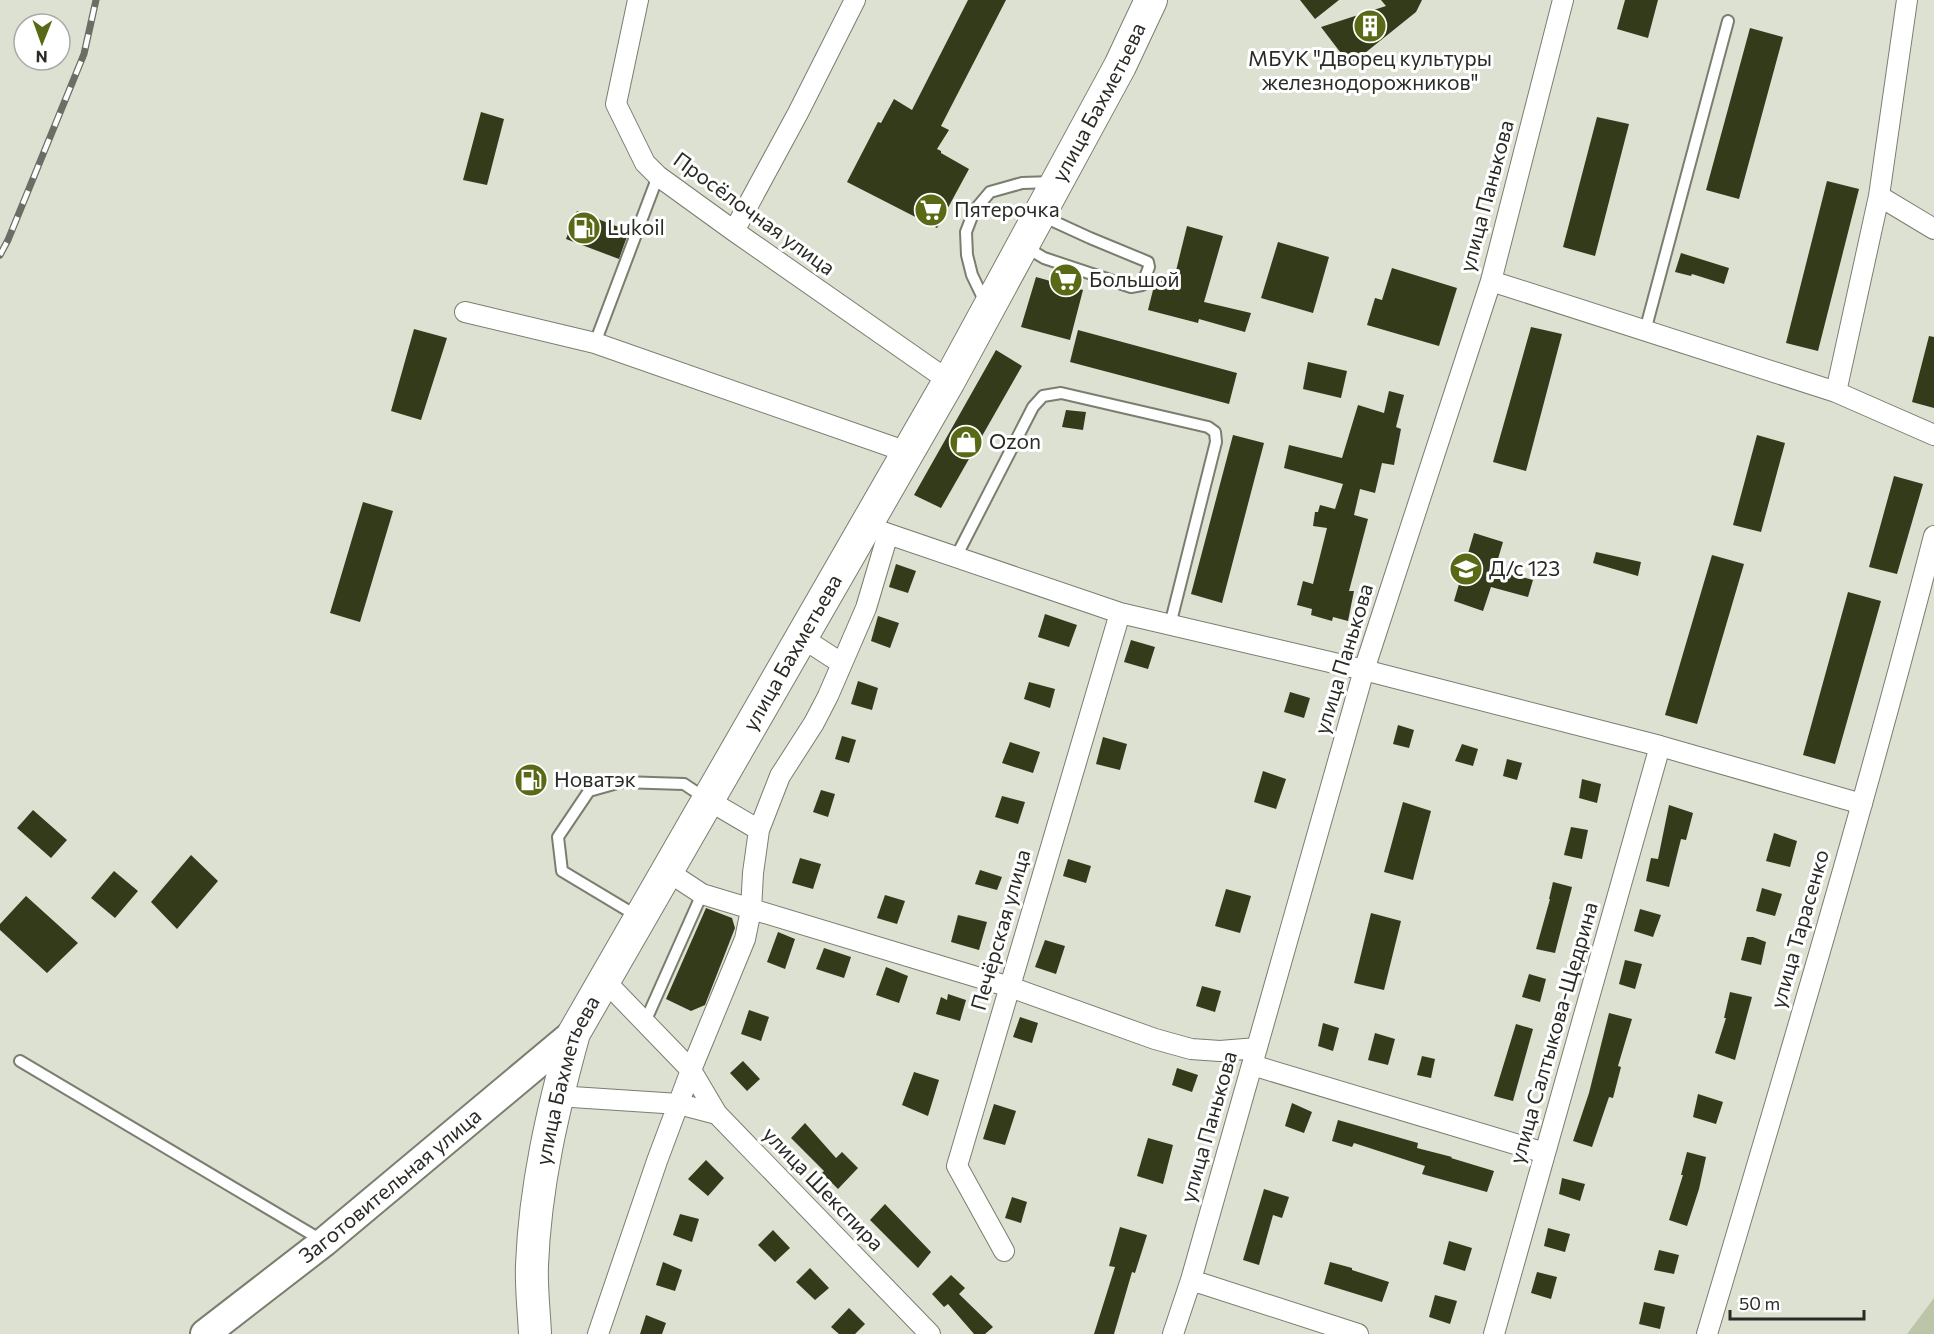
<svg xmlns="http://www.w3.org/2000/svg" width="1934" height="1334" viewBox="0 0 1934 1334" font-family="Commissioner,sans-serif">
  <rect width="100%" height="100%" fill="#dce1d1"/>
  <path fill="#bdc5a9" d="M1934,1298V1334H1907Z"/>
  <path fill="#333b1a" d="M968,0H1006L941,126L949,130L937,149L941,151V153L969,169L937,228L847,182L878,122L881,123L894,99L912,110Z
    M1300,0H1339L1315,19Z
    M1381,0H1422L1416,12L1350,65L1321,27L1386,6Z
    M1625,0H1658L1648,38L1617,29Z
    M1750,28L1783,37L1739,199L1706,190Z
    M481,112L504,119L487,185L463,180Z
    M1597,117L1629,124L1595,256L1563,247Z
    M1827,181L1859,189L1818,351L1786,343Z
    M577,211L629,231L619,259L566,239Z
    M1187,226L1223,236L1204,302L1251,313L1245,332L1199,319L1198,323L1148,310L1156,278L1173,283Z
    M1278,242L1329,257L1313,313L1261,298Z
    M1681,253L1729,268L1724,284L1692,274L1691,276L1675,272Z
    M1392,268L1457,288L1439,346L1367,325L1375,298L1382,300Z
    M1036,277L1083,290L1070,340L1021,327Z
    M1531,327L1562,334L1526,471L1493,462Z
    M414,329L447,338L421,420L391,411Z
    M1078,330L1237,373L1229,404L1070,362Z
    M1929,336L1934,337V408L1912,402Z
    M996,350L1022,366L941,508L914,495Z
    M1308,362L1347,371L1341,398L1303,389Z
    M1389,391L1404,395L1396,427L1401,429L1394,465L1382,463L1375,493L1360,489L1354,515L1368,519L1349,591H1354L1348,621L1333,617L1332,621L1311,615L1312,609L1297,605L1303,581L1313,584L1327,528L1313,526L1315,512H1318L1320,505L1335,509L1343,484L1284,468L1289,445L1342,458L1358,405L1384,413Z
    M1066,410L1086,412L1083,430L1062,427Z
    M1233,435L1264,443L1222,603L1191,594Z
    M1757,435L1785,443L1761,532L1733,525Z
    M1894,476L1923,484L1897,574L1869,567Z
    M363,502L393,511L360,622L330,613Z
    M1474,533L1503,542L1495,569L1533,580L1528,597L1491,587L1483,611L1454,601Z
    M1596,552L1641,562L1638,576L1593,563Z
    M1712,555L1744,564L1697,724L1665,715Z
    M896,564L916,571L908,593L889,587Z
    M1848,592L1881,601L1835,764L1803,755Z
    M1045,614L1077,625L1069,647L1038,637Z
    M878,616L899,623L890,648L871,641Z
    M1131,640L1155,647L1148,669L1124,662Z
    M858,681L878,688L872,710L851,704Z
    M1029,682L1055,689L1050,708L1024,699Z
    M1290,692L1310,698L1304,718L1284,712Z
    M1398,725L1414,730L1409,748L1393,744Z
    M842,736L856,740L849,763L835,759Z
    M1103,737L1127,744L1120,770L1096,764Z
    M1010,742L1040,752L1033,773L1002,763Z
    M1462,744L1478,749L1473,766L1455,761Z
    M1507,759L1522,763L1517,780L1503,776Z
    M1263,771L1286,779L1276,809L1254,802Z
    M1582,779L1601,784L1597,803L1579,798Z
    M821,790L835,794L828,817L813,812Z
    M1002,796L1025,802L1018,824L995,817Z
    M1403,802L1431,811L1413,880L1384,872Z
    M1669,805L1693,813L1686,840L1681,839L1669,887L1646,881L1651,858L1658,859Z
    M33,810L67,840L51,858L17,828Z
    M1571,827L1588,830L1582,859L1564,855Z
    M1774,833L1797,841L1790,867L1766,861Z
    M191,855L218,881L177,929L151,902Z
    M800,858L821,864L813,889L792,883Z
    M1068,859L1091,866L1086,883L1063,876Z
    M980,870L1002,877L997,890L975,884Z
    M114,871L138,891L115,918L91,898Z
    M1553,882L1572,887L1555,953L1536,949L1550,899H1549Z
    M1762,888L1782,894L1775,916L1756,911Z
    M1226,889L1251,896L1240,933L1215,926Z
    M885,895L905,901L897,924L877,918Z
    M26,896L78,943L47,973L0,930V924Z
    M706,908L732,918L735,928L705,1005L691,1011L666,999Z
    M1640,909L1661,915L1653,937L1634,931Z
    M1371,913L1401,921L1384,990L1354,983Z
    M958,915L987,922L979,950L951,942Z
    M778,932L795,939L785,969L767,962Z
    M1747,937H1753L1766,942L1761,965L1741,960Z
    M1045,940L1065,946L1056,974L1035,967Z
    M824,948L851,957L844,978L816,969Z
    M1625,960L1642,964L1635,989L1619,984Z
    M886,967L908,976L899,1003L876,995Z
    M1529,974L1546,979L1540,1002L1522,997Z
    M1202,986L1221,991L1215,1012L1196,1006Z
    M1730,992L1752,997L1735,1060L1715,1053L1726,1018H1724Z
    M948,994L966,1000L960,1021L936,1014L941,997L947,1000Z
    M749,1010L769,1017L761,1041L741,1034Z
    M1609,1013L1632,1019L1618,1066L1621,1067L1613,1098L1609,1097L1592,1147L1573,1141L1589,1093Z
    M1020,1017L1038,1023L1032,1043L1013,1037Z
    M1323,1023L1339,1028L1333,1051L1318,1046Z
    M1516,1024L1533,1029L1513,1101L1494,1096Z
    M1375,1033L1395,1039L1388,1065L1368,1060Z
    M1422,1056L1435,1059L1431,1078L1417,1075Z
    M743,1061L760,1079L747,1091L730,1073Z
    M1177,1068L1198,1075L1192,1092L1172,1085Z
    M914,1072L939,1080L928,1116L902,1105Z
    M1698,1094L1723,1102L1716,1124L1693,1117Z
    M1292,1103L1312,1112L1304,1133L1285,1126Z
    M994,1104L1016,1111L1005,1145L983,1139Z
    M1338,1120L1418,1143L1417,1148L1452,1157L1451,1158L1494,1171L1487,1192L1422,1174L1425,1166L1354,1143L1352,1147L1332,1141Z
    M805,1123L836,1158L842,1152L858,1168L838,1189L822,1173L824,1171L791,1138Z
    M1148,1138L1173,1145L1163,1184L1137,1176Z
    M1687,1152L1706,1157L1699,1189L1687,1226L1669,1220L1683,1175H1681Z
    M706,1160L724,1178L708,1196L688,1179Z
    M1562,1178L1585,1184L1580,1201L1559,1194Z
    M1264,1189L1289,1197L1282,1218L1273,1215L1259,1265L1243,1260Z
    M1012,1197L1027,1202L1021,1223L1005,1218Z
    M885,1204L931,1252L918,1268L870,1220Z
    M680,1214L699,1219L692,1242L673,1235Z
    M1120,1227L1147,1235L1135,1273L1132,1272L1114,1334H1094L1115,1267L1109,1266Z
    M1548,1228L1570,1234L1565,1252L1544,1246Z
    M773,1230L790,1248L775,1262L758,1245Z
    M1449,1241L1472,1248L1465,1271L1443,1264Z
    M1659,1250L1679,1255L1674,1274L1654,1270Z
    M663,1262L682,1270L675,1291L656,1285Z
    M1330,1262L1352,1268V1270L1389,1282L1382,1302L1324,1284Z
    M810,1268L829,1288L815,1300L796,1282Z
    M1537,1272L1557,1277L1551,1299L1531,1293Z
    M951,1275L965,1288L959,1294L993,1327L985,1334H974L948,1304L944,1307L932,1294Z
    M1435,1295L1457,1301L1450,1324L1429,1317Z
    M1644,1302L1665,1307L1660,1329L1639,1324Z
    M849,1308L865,1324L855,1334H839L831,1327Z
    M646,1315L666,1323L662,1334H640Z"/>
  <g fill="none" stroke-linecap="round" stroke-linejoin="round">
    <defs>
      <path id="lane" d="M1024,246L1044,258L1131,287L1142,285L1149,267L1148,262L1090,238L1042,216
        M985,302L972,275L967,255L966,232L974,211L990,192L1022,183L1053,182
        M1645,331L1728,21
        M595,343L658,176
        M956,557L1033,407L1043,396L1061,393L1208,427L1215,432L1216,442L1170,625
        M637,916L562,871L558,837L589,791L621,782L684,784L705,798
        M645,1022L702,894
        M20,1061L323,1241"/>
      <path id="street" d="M638,0L616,104L645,163L658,176L734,231L949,381
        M1879,196L1934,229
        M734,231L798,113L855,0
        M1491,281L1836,392L1934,435
        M465,312L595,343L907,452
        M1836,392L1879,196L1907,0
        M865,526L1120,613L1364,670L1660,746L1862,804
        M801,637L841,663
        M708,800L759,830
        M667,871L702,894L1010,987L1155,1039L1191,1049L1220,1051L1257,1048
        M604,980L691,1070L717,1114L930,1334
        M1252,1065L1545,1153
        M557,1096L679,1104L717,1114
        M1004,1251L957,1166L1120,613
        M1191,1280L1358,1334
        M598,1334L657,1161L691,1070L745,939L751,910L753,873L759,830L780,776L814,723L828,696L866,608L888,534
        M1173,1334L1191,1280L1364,670L1491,281L1563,0
        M1494,1334L1660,746
        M1707,1334C1786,1069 1865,804 1934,536"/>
      <g id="secondary">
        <path id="s1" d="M205,1334L324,1242L574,1033"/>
      </g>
      <g id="primary">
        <path id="s2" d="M535,1334C534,1311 531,1288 532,1265C535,1186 553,1109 574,1033L949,381L1120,66L1151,0"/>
      </g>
    </defs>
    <use href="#lane" stroke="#797e6f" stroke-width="14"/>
    <use href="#street" stroke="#797e6f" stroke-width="22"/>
    <use href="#secondary" stroke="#797e6f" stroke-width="32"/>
    <use href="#primary" stroke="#797e6f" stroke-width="34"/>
    <use href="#lane" stroke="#fff" stroke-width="10"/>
    <use href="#street" stroke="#fff" stroke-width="20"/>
    <use href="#secondary" stroke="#fff" stroke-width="28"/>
    <use href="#primary" stroke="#fff" stroke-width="32"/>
    <defs>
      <path id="rail" d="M0,255L8,240L84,54L96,0"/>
    </defs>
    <use href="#rail" stroke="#6b6e65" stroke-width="7"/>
    <use href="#rail" stroke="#fff" stroke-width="4.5" stroke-dasharray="14" stroke-linecap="butt"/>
  </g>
  <defs>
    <symbol id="building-disc" viewBox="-11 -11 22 22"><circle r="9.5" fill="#596a16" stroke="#fff"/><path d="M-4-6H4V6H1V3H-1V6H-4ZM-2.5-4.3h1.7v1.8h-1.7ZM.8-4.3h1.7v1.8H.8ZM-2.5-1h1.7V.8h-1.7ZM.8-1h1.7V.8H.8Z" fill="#fff"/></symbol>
    <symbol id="supermarket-disc" viewBox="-11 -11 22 22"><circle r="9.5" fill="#596a16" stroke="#fff"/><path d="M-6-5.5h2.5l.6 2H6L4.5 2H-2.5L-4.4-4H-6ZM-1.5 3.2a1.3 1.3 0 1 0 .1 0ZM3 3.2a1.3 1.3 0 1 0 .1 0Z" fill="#fff"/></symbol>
    <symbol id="fuel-disc" viewBox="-11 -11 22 22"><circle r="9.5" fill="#596a16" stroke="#fff"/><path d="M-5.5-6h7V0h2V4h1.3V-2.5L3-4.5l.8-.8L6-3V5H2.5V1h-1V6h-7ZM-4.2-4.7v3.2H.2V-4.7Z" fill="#fff"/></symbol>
    <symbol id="shop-disc" viewBox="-11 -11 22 22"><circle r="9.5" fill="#596a16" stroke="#fff"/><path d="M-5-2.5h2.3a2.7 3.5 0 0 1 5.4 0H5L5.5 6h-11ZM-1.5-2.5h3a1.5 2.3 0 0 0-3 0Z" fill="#fff"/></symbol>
    <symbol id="school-disc" viewBox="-11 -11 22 22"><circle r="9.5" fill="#596a16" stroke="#fff"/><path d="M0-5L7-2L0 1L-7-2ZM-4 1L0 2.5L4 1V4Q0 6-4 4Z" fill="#fff"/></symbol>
  </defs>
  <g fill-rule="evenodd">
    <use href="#building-disc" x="1351" y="7" width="38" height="38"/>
    <use href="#supermarket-disc" x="912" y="191" width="38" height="38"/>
    <use href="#fuel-disc" x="565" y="209" width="38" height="38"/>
    <use href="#supermarket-disc" x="1047" y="261" width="38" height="38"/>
    <use href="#shop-disc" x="947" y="423" width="38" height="38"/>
    <use href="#school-disc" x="1447" y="550" width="38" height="38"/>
    <use href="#fuel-disc" x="512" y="761" width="38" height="38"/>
  </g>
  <g text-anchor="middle" stroke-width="6" stroke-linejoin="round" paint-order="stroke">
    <g font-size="21" fill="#292b25" stroke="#fff" text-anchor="start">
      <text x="1370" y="66" text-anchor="middle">МБУК "Дворец культуры<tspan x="1370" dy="24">железнодорожников"</tspan></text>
      <text x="954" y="217">Пятерочка</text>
      <text x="607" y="235">Lukoil</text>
      <text x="1089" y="287">Большой</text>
      <text x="989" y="449">Ozon</text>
      <text x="1489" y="576">Д/с 123</text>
      <text x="554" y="787">Новатэк</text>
    </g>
    <g font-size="21" fill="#292b25" stroke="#fff">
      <text dy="7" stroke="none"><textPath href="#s2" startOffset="1374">улица Бахметьева</textPath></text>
      <text transform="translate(1487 196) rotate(-75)" y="7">улица Панькова</text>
      <text transform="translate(754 214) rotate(36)" y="7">Просёлочная улица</text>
      <text dy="7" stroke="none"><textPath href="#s2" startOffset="744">улица Бахметьева</textPath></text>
      <text transform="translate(1344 659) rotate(-73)" y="7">улица Панькова</text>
      <text transform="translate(1800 929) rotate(-74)" y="7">улица Тарасенко</text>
      <text transform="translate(1001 930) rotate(-74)" y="7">Печёрская улица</text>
      <text transform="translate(1554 1033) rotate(-74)" y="7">улица Салтыкова-Щедрина</text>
      <text dy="7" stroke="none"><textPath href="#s2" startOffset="258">улица Бахметьева</textPath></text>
      <text transform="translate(1209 1127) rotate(-74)" y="7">улица Панькова</text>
      <text dy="7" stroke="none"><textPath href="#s1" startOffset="237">Заготовительная улица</textPath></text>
      <text transform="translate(823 1189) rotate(46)" y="7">улица Шекспира</text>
    </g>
  </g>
  <g transform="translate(42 42) rotate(181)"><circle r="28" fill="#ffffff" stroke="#a9aaa8" stroke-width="1.5"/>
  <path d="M0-4.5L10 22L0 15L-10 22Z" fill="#596a16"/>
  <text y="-9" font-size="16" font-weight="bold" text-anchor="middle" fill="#292b25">N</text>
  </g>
  <path d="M1730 1310v9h134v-9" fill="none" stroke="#292b25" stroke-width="3"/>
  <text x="1739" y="1310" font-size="18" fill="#292b25" stroke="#ffffff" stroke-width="4.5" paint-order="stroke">50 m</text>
</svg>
